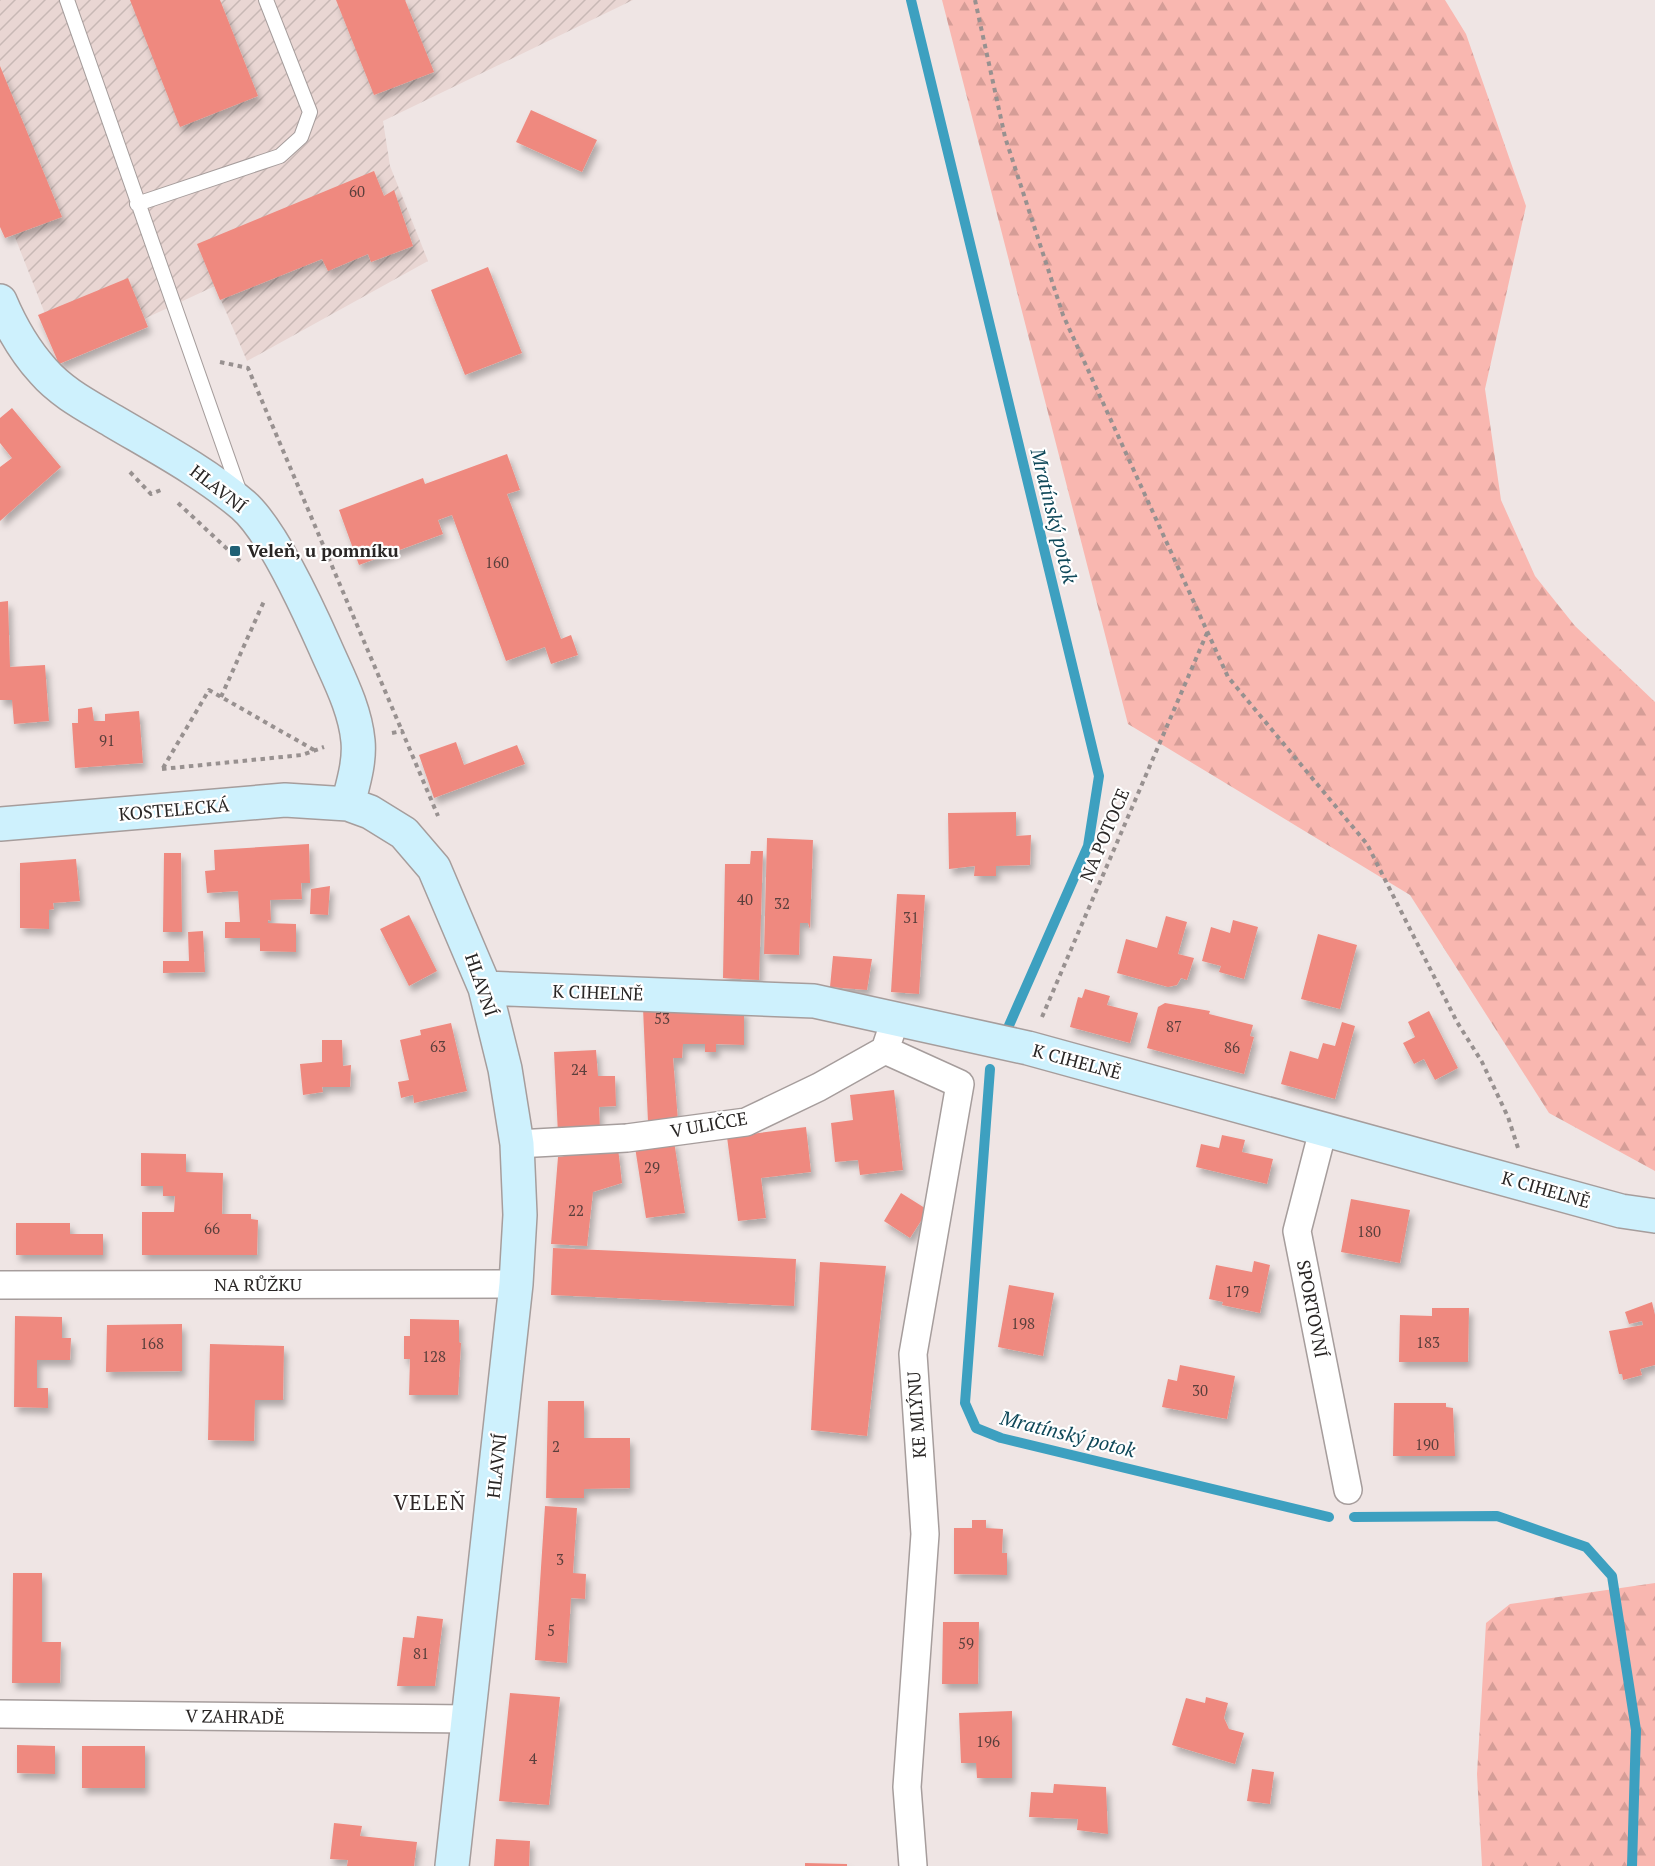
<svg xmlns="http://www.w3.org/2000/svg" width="1655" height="1866" viewBox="0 0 1655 1866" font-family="'PT Serif',serif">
  <defs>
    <pattern id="industrial-furrows" width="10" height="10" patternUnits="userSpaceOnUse" patternTransform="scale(1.5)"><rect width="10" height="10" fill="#e9d6d3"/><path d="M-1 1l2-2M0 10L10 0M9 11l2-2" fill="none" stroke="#c8b8b5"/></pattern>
    <pattern id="forest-firs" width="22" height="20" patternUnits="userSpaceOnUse" patternTransform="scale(1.5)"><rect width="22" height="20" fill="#f9b7b0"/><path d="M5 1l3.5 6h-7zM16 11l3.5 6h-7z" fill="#d59d97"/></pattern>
    <filter id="shadow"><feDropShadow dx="3.5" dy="6" stdDeviation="3" flood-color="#0004"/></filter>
  </defs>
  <rect width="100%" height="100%" fill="#efe5e4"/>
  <path fill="url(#industrial-furrows)" d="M0,0H633L383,121L390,166L428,261L247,361L215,286L62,357L0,199Z"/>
  <path fill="url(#forest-firs)" d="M942,0H1445L1466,34L1526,206L1485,389L1501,500L1535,576L1575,626L1655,702V1171L1549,1113L1410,895L1128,724Z
    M1655,1583V1866H1482L1477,1774L1486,1623L1510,1604Z"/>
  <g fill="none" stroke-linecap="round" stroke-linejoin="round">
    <path stroke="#3da0c0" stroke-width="10" d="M911,0L1099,776L1088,846L1007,1030
      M990,1069L965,1403L976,1428L1001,1438L1329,1517
      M1354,1517L1497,1516L1586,1547L1612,1576L1636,1730L1632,1866"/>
  </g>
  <path fill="#ef897f" filter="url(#shadow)" d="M130,0H220L258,96L180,127Z
    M336,0H405L434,72L374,95Z
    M0,66L62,217L5,238L0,227Z
    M531,110L597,140L582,172L516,142Z
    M374,171L384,196L394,190L413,246L371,262L368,254L328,271L322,259L220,300L197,244Z
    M488,267L522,353L465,375L431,290Z
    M128,278L148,327L59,364L38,315Z
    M12,408L61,467L0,521V467L12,458L0,443V418Z
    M507,454L520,490L507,494L561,639L571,635L578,655L551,664L545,647L506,661L452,515L438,520L443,534L359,565L339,510L423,478L425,484Z
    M8,601L10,667L45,665L49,721L14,724L12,700H0V602Z
    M92,707L94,721H105V714L139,711L143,763L75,768L72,723H78V709Z
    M456,742L464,765L517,745L525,764L434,798L419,755Z
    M1016,812V836L1031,835L1030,865L996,866V876H974L975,866L949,869L948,813Z
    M767,838L813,840L810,929L808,923H800L799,955L764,954Z
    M309,844L310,883H301L302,899L270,900L271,921L268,920V923L296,924V952L260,951V938H225V922H240L238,891L207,893L205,871L215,870L214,850Z
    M751,851H763L759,980L723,978L725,864H750Z
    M164,853H181L182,932H163Z
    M76,859L80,901L53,903L54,909L49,910V929L20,928V863Z
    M330,886L328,915L310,914L311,889Z
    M897,894L925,895L919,994L891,992Z
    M409,915L437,971L409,986L380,929Z
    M1166,916L1187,922L1178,954L1194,958L1187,980L1181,978L1177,985L1168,987L1117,973L1126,939L1157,948Z
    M1233,920L1258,927L1244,979L1219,972L1221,966L1202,961L1211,927L1230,933Z
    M203,931L205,972L163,973V961H189L188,932Z
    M1318,934L1357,945L1340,1009L1301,999Z
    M833,956L872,959L867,990L830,987Z
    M1085,989L1110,996L1107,1005L1138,1013L1130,1043L1070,1027L1078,997L1082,998Z
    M1165,1003L1210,1011L1209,1014L1253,1025L1250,1036L1254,1037L1244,1074L1147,1048L1158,1007Z
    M643,1008L744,1010V1045L716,1044V1052H705V1044H683L682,1058H673L678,1121L648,1122Z
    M1429,1011L1458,1068L1435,1080L1424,1059L1414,1064L1403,1043L1415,1037L1408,1022Z
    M1342,1022L1355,1026L1335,1099L1281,1084L1290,1051L1318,1059L1323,1043L1335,1046Z
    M451,1023L467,1091L414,1103L413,1095L401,1098L398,1082L409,1080L400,1040L421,1035L420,1030Z
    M322,1040H342L343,1066L351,1065L350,1087H322L323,1092L303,1095L300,1064L322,1062Z
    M596,1050L598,1076H615L616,1106L599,1107L600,1129L558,1134L554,1052Z
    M894,1090L903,1170L860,1175L858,1160L835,1162L831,1123L853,1120L850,1095Z
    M806,1127L811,1172L761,1178L766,1218L738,1221L727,1137Z
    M1222,1135L1245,1140L1242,1152L1273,1159L1267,1184L1196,1167L1201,1144L1219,1148Z
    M674,1141L685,1213L646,1218L635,1147Z
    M618,1148L622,1183L593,1192L587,1246L551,1244L558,1157Z
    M141,1153L186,1154V1172L223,1173L222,1214H251V1219L258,1220L257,1255H142V1212H174L175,1196H163V1186H141Z
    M901,1193L928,1210L910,1238L884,1221Z
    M1351,1199L1410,1210L1400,1263L1341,1252Z
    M16,1223H70V1234H103V1255H16Z
    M553,1248L796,1259L794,1306L551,1295Z
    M1254,1261L1270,1265L1260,1313L1222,1305L1223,1302L1209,1299L1216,1265L1252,1272Z
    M820,1262L886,1266L867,1436L811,1430Z
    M1009,1285L1054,1293L1043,1356L998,1347Z
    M1652,1302L1655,1315V1365L1640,1369L1642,1375L1623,1380L1622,1374H1619L1609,1331L1643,1325L1642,1321L1629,1324L1625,1312Z
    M1432,1308H1469L1468,1362H1399L1400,1315L1432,1316Z
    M15,1316L62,1317V1338H71L70,1360H37V1388H48V1408L14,1407Z
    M410,1319L459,1320V1342L461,1343L458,1395H409L410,1359H404V1336H410Z
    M182,1324V1371L106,1372L107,1325Z
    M210,1344L284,1346L283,1400H255L254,1441L208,1440Z
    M1180,1365L1235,1376L1227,1419L1162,1407L1168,1379L1177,1381Z
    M548,1401H584V1438H630V1488L584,1489V1498H546Z
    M1394,1403H1446V1407L1453,1408L1455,1456H1393Z
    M545,1506L577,1508L573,1573L586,1574L585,1599L571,1598L567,1663L535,1660Z
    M972,1520H986V1528L1003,1529L1002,1553H1007V1575L954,1574V1528H972Z
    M13,1573H42V1642H61L60,1683H12Z
    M417,1616L443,1619L435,1686H397L403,1637L414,1638Z
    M943,1622H979L978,1684H942Z
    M510,1693L560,1697L549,1805L499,1801Z
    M1206,1697L1228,1703L1224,1718L1229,1729L1244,1733L1235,1764L1172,1745L1186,1698L1205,1703Z
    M1012,1711V1778H977L976,1763H961L959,1713Z
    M17,1745L55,1746V1774L17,1773Z
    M82,1746H145V1788H82Z
    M1252,1769L1274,1772L1270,1804L1247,1801Z
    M1054,1784L1106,1787L1108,1834L1077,1830L1078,1819L1029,1817L1031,1792L1053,1793Z
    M334,1823L362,1826L360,1836L417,1842L414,1866H347L348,1860L330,1859Z
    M496,1839L530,1841L529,1866H494Z
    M805,1863L847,1864V1866H805Z"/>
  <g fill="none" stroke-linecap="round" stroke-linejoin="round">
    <defs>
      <path id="lane" d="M67,0L240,493
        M137,204L280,156L301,137L310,112L266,0"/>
      <path id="street" d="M896,1017L885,1050L960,1084L913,1354L925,1534L907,1787L913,1866
        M1323,1130L1297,1231L1348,1490
        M517,1144L627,1138L746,1122L819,1087L885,1050
        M0,1285L516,1284
        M0,1714L470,1719"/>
      <path id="secondary" d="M0,301C11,327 24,350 43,371C62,393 88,406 113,421C157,447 204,472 243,505C272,530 309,611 325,647C338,677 355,708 358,741C360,762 353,784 348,804
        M0,824L285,800L348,804L370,812L404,833L434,868L485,988L505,1069L517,1144L520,1215L516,1284L452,1866
        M485,988L814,1001L1028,1048L1621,1211L1655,1216"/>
    </defs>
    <use href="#lane" stroke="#a69d9c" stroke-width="16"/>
    <use href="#street" stroke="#a69d9c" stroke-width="30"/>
    <use href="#secondary" stroke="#a69d9c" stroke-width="36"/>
    <path stroke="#989190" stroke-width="4" stroke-dasharray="4.5 4.5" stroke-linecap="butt" d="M975,0L1005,137L1063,315L1228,677L1367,844L1457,1022L1482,1062L1508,1117L1518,1148
      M220,362L248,368L402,731
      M130,472L151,494L161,490
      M178,503L240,561
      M221,697L265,599
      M392,733L402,731L438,816
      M163,768L209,690L314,750
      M162,769L302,755L324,747
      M1042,1017L1207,633"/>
    <use href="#lane" stroke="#fff" stroke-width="14"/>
    <use href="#street" stroke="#fff" stroke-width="27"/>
    <use href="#secondary" stroke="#cef1fd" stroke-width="33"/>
  </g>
  <rect fill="#1f6075" stroke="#fff" stroke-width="2" x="229" y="545" width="12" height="12" rx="3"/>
  <g text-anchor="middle" stroke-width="4.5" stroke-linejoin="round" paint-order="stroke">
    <g font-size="15" fill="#5a3f3c">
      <text x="357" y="197">60</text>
      <text x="497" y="568">160</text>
      <text x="107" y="746">91</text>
      <text x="745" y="905">40</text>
      <text x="782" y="909">32</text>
      <text x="911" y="923">31</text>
      <text x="662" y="1024">53</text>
      <text x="1174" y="1032">87</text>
      <text x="438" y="1052">63</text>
      <text x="1232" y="1053">86</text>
      <text x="579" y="1075">24</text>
      <text x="652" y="1173">29</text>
      <text x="576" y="1216">22</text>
      <text x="212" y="1234">66</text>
      <text x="1369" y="1237">180</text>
      <text x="1237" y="1297">179</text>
      <text x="1023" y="1329">198</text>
      <text x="1428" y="1348">183</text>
      <text x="152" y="1349">168</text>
      <text x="434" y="1362">128</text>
      <text x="1200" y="1396">30</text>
      <text x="1427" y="1450">190</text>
      <text x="556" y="1452">2</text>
      <text x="560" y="1565">3</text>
      <text x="551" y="1636">5</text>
      <text x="966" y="1649">59</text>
      <text x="421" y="1659">81</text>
      <text x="988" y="1747">196</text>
      <text x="533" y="1764">4</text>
    </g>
    <g font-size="18" fill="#292625" stroke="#fff">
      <text transform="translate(218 489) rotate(38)" y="6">HLAVNÍ</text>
      <text transform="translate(174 810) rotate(-5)" y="6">KOSTELECKÁ</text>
      <text transform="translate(1105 835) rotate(-67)" y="6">NA POTOCE</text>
      <text transform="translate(481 985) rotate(71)" y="6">HLAVNÍ</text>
      <text transform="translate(598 993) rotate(2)" y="6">K CIHELNĚ</text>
      <text transform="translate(1077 1062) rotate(15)" y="6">K CIHELNĚ</text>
      <text transform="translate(709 1125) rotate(-10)" y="6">V ULIČCE</text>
      <text transform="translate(1546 1190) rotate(16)" y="6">K CIHELNĚ</text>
      <text x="258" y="1291">NA RŮŽKU</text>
      <text transform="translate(1312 1309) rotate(79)" y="6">SPORTOVNÍ</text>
      <text transform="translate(917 1415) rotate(-94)" y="6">KE MLÝNU</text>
      <text transform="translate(497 1466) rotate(-84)" y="6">HLAVNÍ</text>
      <text transform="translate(235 1717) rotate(1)" y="6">V ZAHRADĚ</text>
    </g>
    <g font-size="18" font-weight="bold" fill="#292625" stroke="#fff" text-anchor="start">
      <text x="247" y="557">Veleň, u pomníku</text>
    </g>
    <g font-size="20" font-style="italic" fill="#0f4859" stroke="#fff">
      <text transform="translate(1054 516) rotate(76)" y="7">Mratínský potok</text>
      <text transform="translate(1068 1434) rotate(14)" y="7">Mratínský potok</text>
    </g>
    <g font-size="21" letter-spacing="1.5" fill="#2f2727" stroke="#fff">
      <text x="430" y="1510">VELEŇ</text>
    </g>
  </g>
</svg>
